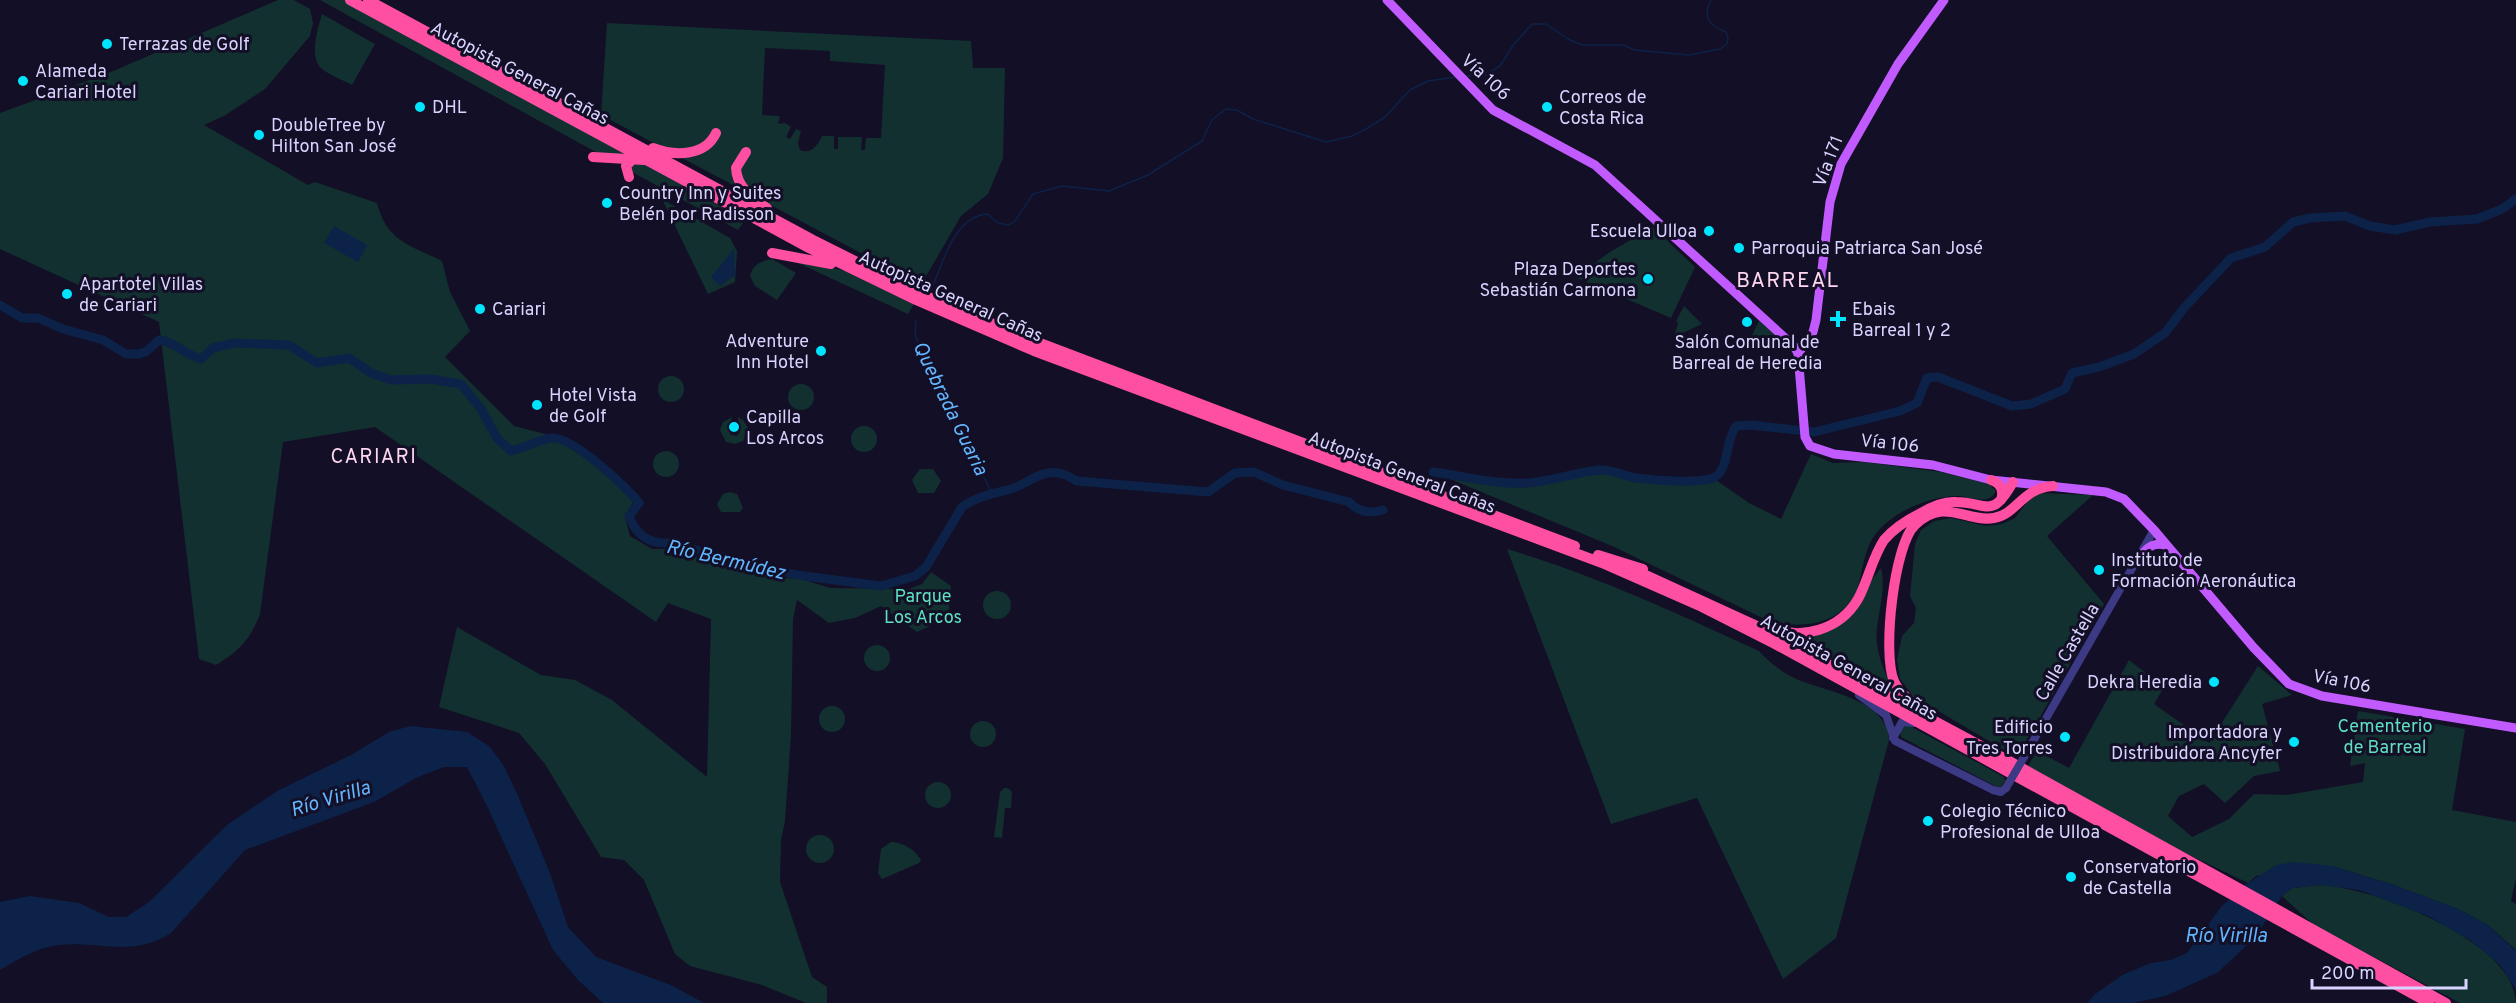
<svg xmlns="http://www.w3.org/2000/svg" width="2516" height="1003" viewBox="0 0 2516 1003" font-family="Overpass,sans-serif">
  <rect width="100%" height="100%" fill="#130f26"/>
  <path fill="#12302f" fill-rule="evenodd" d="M278,0H294L310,9L313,23L310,36L265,89L224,116L204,125L308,185L315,182L377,203C387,242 410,245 442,261L450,292L470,331L445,357L514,426L576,442L627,492L633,502L625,517L630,536L652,549H666L786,578L801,579L830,588L909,589L922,584L931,572L951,586L948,618L917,632L881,606L855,618L829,623L797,600L793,619L791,735L785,821L781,840L780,882L812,977L827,987V1003H806L762,985L690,966L675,954L644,880L624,860L601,857L545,764L519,733L439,707L457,627L541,675L575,680L612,700L707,777L711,619L668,603L656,622L375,427L283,442L260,614C250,640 239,651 216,665L199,659L159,322L0,249V113L111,72Z
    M320,0H345L633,157L603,156Z
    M322,14L375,44L352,85C343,80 326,74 319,66C310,53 318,27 322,14Z
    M607,23L971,41L973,68H1005L1003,158L988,194L961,216L921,285L601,115ZM765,48L830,51V61L885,65L881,138H866L865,150H861L862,137H838V149H834V136H822C818,145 811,155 800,150L798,143L801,131L796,129L790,139L786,137L791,127L785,123L778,124L780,116L762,115Z
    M631,162L644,163L737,216L743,223L738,230L632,172Z
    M662,199L730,238L737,251L735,282L708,294Z
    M1653,227L1695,267L1671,318L1575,277L1610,252Z
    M785,257L846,271L914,304L908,314Z
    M772,259L796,273L777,300L755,286L750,276C753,264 762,261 772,259Z
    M1684,306L1702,324L1674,337L1678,323L1676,321Z
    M1759,321L1793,348L1794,353L1752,335Z
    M658 389a13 13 0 1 1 26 0a13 13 0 1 1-26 0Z
    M788 397a13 13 0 1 1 26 0a13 13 0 1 1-26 0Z
    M732,417L728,430L731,435L737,436L740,431L738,417L743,420L748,428L743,441L735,444L726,442L720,430L723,422Z
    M851 439a13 13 0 1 1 26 0a13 13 0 1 1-26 0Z
    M653 464a13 13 0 1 1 26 0a13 13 0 1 1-26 0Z
    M1811,454L1833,463L1864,462L1941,472L1989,484L1996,491C1989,506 1972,497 1959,496C1946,496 1930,499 1919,504C1902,510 1881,524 1872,539C1864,554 1863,567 1859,583C1849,624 1803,630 1769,621L1612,546L1433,472L1499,482L1527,483L1602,470L1635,478L1695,480L1713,478L1749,503L1781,519Z
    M920,469H933L941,481L934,493H918L912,480Z
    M730,492L737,494L743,508L740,512H721L717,504L723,494Z
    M2038,493L2093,495L2047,536L2104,604L2039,719L2016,757L1913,696L1900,679L1897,659L1902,636L1914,623L1916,608L1910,596L1915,544L1921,530L1934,521L1951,518L1986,526L2002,524L2015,518L2031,497Z
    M1507,549C1595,575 1676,613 1759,651C1770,663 1785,675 1801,681C1830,692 1888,701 1889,740L1836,938L1783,979L1697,798L1611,824Z
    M1881,568C1886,589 1879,608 1877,628C1874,651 1885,675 1897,694L1880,689L1867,676L1847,665L1820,655L1783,636C1845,642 1847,609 1881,568Z
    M983 605a14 14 0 1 1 28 0a14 14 0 1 1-28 0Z
    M864 658a13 13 0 1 1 26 0a13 13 0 1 1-26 0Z
    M2129,660L2164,687L2154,704L2209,743L2258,666L2292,695L2262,704L2280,771L2254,776L2225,803L2204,784L2179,796L2168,816L2192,837L2229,819L2254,794L2287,795L2363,782L2365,763L2350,766L2358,711L2465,729L2452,810L2516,822V878L2511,901L2516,904V950L2488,925L2458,909L2391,884L2332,866L2256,876L2248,883L2183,852L2028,766L2037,751L2069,768Z
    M819 719a13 13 0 1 1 26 0a13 13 0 1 1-26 0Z
    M970 734a13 13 0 1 1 26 0a13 13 0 1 1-26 0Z
    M1903,725H1908L2004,777L2005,781L2000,788L1997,787L1901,737L1900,731Z
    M925 795a13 13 0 1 1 26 0a13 13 0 1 1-26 0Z
    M1004,788H1008L1012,792L1011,808H1005L1002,838L994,837L1000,792Z
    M806 849a14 14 0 1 1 28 0a14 14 0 1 1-28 0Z
    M891,842C902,842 917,850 921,861L919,863L882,879L878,873L881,849Z
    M2321,885C2373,887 2516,942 2516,1003H2460L2314,925L2282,896L2292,888Z"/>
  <path fill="#0c2248" d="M334,226L367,245L358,262L324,243Z
    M734,249L735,275L720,286L711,277Z
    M410,726L467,732L489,746L504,766L518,796L550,873L568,927L596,957L673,986L704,1003H603L578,980L553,950L487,806L467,767H444L416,778L374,802L245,850L171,933C131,958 101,941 59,945C37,947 19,959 0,970V902L30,896L79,903L109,917H126L149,902L227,825L277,791L351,755L389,732Z
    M2294,862L2332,866L2391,884L2458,909L2488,925L2516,951V990L2500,965L2470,940L2428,916L2359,890L2321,885L2292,888L2282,896L2261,928L2243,949L2217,973L2165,996L2133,1003H2087L2095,994L2124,974L2151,963L2171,960L2187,953L2221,907L2242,887L2276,865Z"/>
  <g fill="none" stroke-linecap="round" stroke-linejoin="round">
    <path stroke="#0c2248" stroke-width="1.5" d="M1467,76L1486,75L1500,66L1514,44L1532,24H1546L1568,39L1582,45H1623L1635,50L1689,55L1720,49L1727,44L1728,38L1726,32C1709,25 1702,17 1711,0
      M932,288C943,262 954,217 987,214L998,223L1009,225L1015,221L1033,194L1062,186L1109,191L1148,175L1202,141L1212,120L1226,109L1237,110L1253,119L1326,142L1352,136L1366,129L1385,117L1410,90L1428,81L1456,77
      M916,321L915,335L921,350L952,402L957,426L992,493"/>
    <path stroke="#0c2248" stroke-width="9" d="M0,305L22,318H38L63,329L103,340L126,354H139L147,351L159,340C176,342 183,354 201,359L213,348L234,343L289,345L317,363L349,358L371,373L391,380L431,379L461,384L481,409L497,438L511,451C524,448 538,440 551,438C571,435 627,487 639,503L629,516C636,535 649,544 668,543L797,575L881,586L915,576L926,567L962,507C977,496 993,494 1011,489C1027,484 1040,470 1059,473C1065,474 1071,478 1077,481L1208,492L1235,473L1254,472L1283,485L1349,502C1359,512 1369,514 1383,510
      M1433,472C1464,476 1497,485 1528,483C1553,481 1576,472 1600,470C1612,469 1624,476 1636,478C1653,480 1697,484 1713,478C1729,472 1725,441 1736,426L1751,425L1814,432L1900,411L1917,403L1927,378L1938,377L2012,406L2031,404L2065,389L2072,373L2099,367L2134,354L2165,333L2184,308L2231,258L2265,247L2293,222L2310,218L2345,216L2370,226L2395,230L2430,222L2477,219L2502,209L2516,199"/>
    <path stroke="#3d3a85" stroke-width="8" d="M1859,695L1886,715L1895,741L1993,790L2001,792L2006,788
      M1893,738L1902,722L1914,723
      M2024,757L2154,530"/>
    <path stroke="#c25bff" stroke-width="9" d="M1387,0L1493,110L1595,165L1795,347L1798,354L1805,437L1810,446L1834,454L1933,465L1991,480L2106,492L2124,499L2154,530L2254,648L2289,684L2322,696L2516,728
      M1798,354L1813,332L1816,320L1830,202L1841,164L1898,64L1944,0
      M2136,562C2145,550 2152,540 2167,546"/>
    <path stroke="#ff4fa3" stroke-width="10" d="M350,0L809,248L916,300L1034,351L1602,563L1702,607L1775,644L2429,1003
      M368,0L813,240L919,293L1032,340L1575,546
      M653,148C674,156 705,157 716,133
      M746,152L736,168C737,188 752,197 767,208
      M593,157L644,160
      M629,177L626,166L633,159
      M772,253L831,264
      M1991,480C2001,483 2004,491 2001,500
      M1598,555L1643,569
      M1637,571L1757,626L2011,762L2446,1003
      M1769,627C1801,641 1840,630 1858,599C1868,581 1872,558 1884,540C1894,528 1907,520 1921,513C1931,507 1943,501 1956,502C1987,502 1991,521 2013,482
      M1923,709C1911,701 1900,694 1894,681C1882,654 1894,544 1915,525C1945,496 1966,523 1994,518C2017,514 2022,488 2053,486"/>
    <path stroke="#3d3a85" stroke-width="8" d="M2006,788L2024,757"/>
  </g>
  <g fill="#00e5ff" stroke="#130f26" stroke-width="2">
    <circle cx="107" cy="44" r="6"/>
    <circle cx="23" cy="81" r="6"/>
    <circle cx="420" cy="107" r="6"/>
    <circle cx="1547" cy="107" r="6"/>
    <circle cx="259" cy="135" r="6"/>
    <circle cx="607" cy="203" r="6"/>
    <circle cx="1709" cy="231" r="6"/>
    <circle cx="1739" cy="248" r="6"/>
    <circle cx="1648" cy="279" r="6"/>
    <circle cx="67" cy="294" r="6"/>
    <circle cx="480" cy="309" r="6"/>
    <path d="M1835 310h6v6h6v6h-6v6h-6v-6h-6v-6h6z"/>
    <circle cx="1747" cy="322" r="6"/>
    <circle cx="821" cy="351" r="6"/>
    <circle cx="537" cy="405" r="6"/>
    <circle cx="734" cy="427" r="6"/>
    <circle cx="2099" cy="570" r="6"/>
    <circle cx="2214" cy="682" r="6"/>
    <circle cx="2065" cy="737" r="6"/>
    <circle cx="2294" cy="742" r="6"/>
    <circle cx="1928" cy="821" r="6"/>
    <circle cx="2071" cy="877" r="6"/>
  </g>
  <g text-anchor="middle" stroke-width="6" stroke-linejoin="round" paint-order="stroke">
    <g font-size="18" fill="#d9d4ff" stroke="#130f26" text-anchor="start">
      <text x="119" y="50">Terrazas de Golf</text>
      <text x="35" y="77">Alameda<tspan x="35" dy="21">Cariari Hotel</tspan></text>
      <text x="1559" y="103">Correos de<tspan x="1559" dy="21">Costa Rica</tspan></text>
      <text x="432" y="113">DHL</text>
      <text x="271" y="131">DoubleTree by<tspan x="271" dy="21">Hilton San José</tspan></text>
      <text x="619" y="199">Country Inn y Suites<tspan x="619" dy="21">Belén por Radisson</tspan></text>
      <text x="1697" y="237" text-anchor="end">Escuela Ulloa</text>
      <text x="1751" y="254">Parroquia Patriarca San José</text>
      <text x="1636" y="275" text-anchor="end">Plaza Deportes<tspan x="1636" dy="21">Sebastián Carmona</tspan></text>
      <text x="79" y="290">Apartotel Villas<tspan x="79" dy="21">de Cariari</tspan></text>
      <text x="492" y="315">Cariari</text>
      <text x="1852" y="315">Ebais<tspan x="1852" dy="21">Barreal 1 y 2</tspan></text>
      <text x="809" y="347" text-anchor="end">Adventure<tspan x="809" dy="21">Inn Hotel</tspan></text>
      <text x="1747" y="348" text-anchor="middle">Salón Comunal de<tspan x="1747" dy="21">Barreal de Heredia</tspan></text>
      <text x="549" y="401">Hotel Vista<tspan x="549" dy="21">de Golf</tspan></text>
      <text x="746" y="423">Capilla<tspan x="746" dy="21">Los Arcos</tspan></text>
      <text x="2111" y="566">Instituto de<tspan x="2111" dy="21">Formación Aeronáutica</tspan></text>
      <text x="2202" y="688" text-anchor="end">Dekra Heredia</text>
      <text x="2053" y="733" text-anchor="end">Edificio<tspan x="2053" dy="21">Tres Torres</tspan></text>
      <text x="2282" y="738" text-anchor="end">Importadora y<tspan x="2282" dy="21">Distribuidora Ancyfer</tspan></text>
      <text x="1940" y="817">Colegio Técnico<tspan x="1940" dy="21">Profesional de Ulloa</tspan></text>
      <text x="2083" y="873">Conservatorio<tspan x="2083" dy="21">de Castella</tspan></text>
    </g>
    <g font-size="18" fill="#d9d4ff" stroke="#130f26">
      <text transform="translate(520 73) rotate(28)" y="6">Autopista General Cañas</text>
      <text transform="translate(1486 77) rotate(42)" y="6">Vía 106</text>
      <text transform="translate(1828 161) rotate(-69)" y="6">Vía 171</text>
      <text transform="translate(951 296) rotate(24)" y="6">Autopista General Cañas</text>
      <text transform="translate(1890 443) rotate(6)" y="6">Vía 106</text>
      <text transform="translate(1402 472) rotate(21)" y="6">Autopista General Cañas</text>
      <text transform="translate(2067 652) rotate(-60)" y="6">Calle Castella</text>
      <text transform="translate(1849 667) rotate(29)" y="6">Autopista General Cañas</text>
      <text transform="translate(2342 681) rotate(11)" y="6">Vía 106</text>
    </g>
    <g font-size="18" fill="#5fe0c0" stroke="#130f26">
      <text x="923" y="602">Parque<tspan x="923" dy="21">Los Arcos</tspan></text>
      <text x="2385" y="732">Cementerio<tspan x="2385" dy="21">de Barreal</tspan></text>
    </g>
    <g font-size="20" font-style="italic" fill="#62b6ff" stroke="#130f26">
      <text transform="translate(951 408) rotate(64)" y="7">Quebrada Guaria</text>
      <text transform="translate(726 559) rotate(13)" y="7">Río Bermúdez</text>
      <text transform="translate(330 798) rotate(-17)" y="7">Río Virilla</text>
      <text x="2226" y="942">Río Virilla</text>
    </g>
    <g font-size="20" letter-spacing="1.5" fill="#ffd6f0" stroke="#130f26">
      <text x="374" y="463">CARIARI</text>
    </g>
    <g font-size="21" letter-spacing="1.5" fill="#ffd6f0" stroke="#130f26">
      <text x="1788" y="287">BARREAL</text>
    </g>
  </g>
  <path d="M2312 979v9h154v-9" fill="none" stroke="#d9d4ff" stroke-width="3"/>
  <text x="2321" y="979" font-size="18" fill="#d9d4ff" stroke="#130f26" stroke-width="4.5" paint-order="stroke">200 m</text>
</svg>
